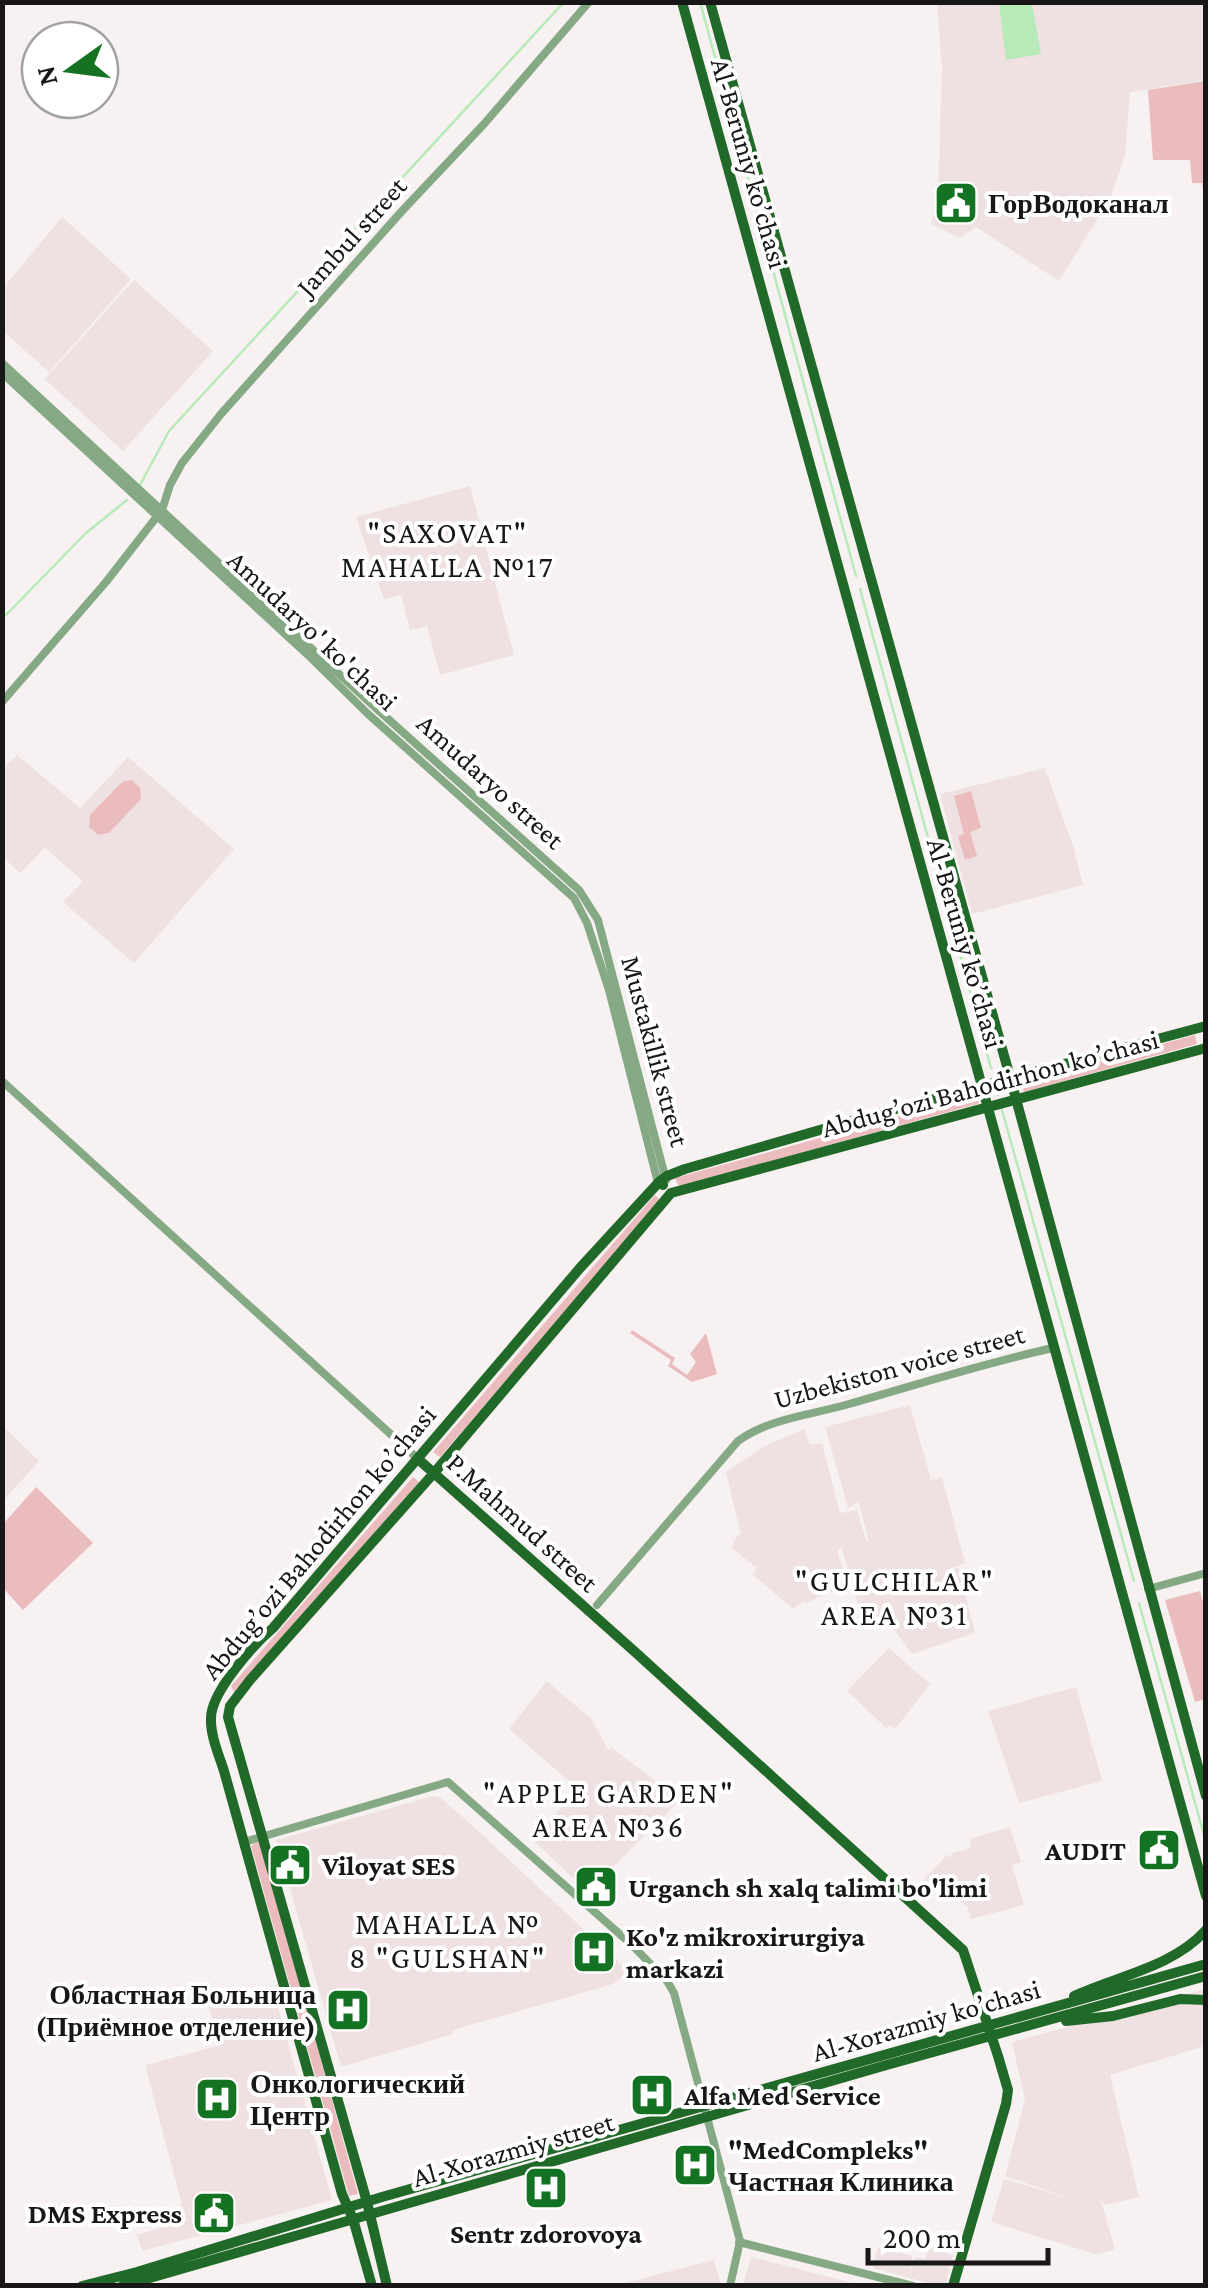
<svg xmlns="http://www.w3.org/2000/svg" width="1208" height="2288" viewBox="0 0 1208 2288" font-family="'Crimson Pro',serif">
  <rect width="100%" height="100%" fill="#f7f1f1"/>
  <path fill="#efe1e1" d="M937,3H1205V80L1130,92L1125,156L1110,198L1059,281L976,227L960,238L931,224L938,197L942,69Z
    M62,217L131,279L49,372L3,331V288Z
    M134,280L213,351L123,451L45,379Z
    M470,486L514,655L440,675L427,626L410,630L401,595L384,599L356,517Z
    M17,755L80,808L128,757L234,849L134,963L63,902L83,881L45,848L20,873L3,857L2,769Z
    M1045,768L1074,849L1083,885L972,914L940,794Z
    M910,1405L931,1480L942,1477L965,1563L941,1572L959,1568L975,1633L912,1654L890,1624L880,1628L860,1610L842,1548L837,1550L847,1585L806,1603L804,1601L793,1609L752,1574L757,1568L732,1548L735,1539L739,1534L741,1535L726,1472L765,1446L804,1429L810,1445L822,1443L840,1513L857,1510L866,1541H869L859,1502L848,1508L825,1427Z
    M3,1426L39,1461L3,1501Z
    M889,1648L930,1684L895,1729L890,1725L886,1728L847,1691Z
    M547,1681L592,1720L608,1750L611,1747L680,1800L588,1892L534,1841L577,1788L509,1729Z
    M1076,1687L1102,1781L1019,1803L988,1711Z
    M434,1796L441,1798L475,1828L628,1971L613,1984L453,2030V2034L341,2067L276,1840Z
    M1010,1827L1021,1862L1012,1865L1024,1905L971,1919L968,1908L941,1883L929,1894L919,1885L947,1855L951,1857V1854L971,1848L970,1839Z
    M272,1986L332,2200L142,2251L137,2235L186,2220L145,2065L218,2046L208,2003Z
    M1205,1989V2046L1110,2075L1139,2197L1105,2205L1101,2200L1115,2250L1095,2254L991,2222L1004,2179L1075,2200L1005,2176L1025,2100L1012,2042Z
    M878,2247L912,2256L909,2276L915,2257L925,2259L929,2248L953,2255L945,2285H935L873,2268Z
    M751,2257L861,2285H743Z
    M714,2260L721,2285H617Z"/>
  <path fill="#ebbcbe" d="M1205,81H1206L1205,208L1202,183H1192L1190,160H1153L1148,90Z
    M132,780L140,788L141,799L109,833L98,835L89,827L90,815L122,782Z
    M971,791L981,828L970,832L977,856L965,860L958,836L964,834L954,796Z
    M1195,1035L1197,1044L1024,1092L1021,1082Z
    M975,1095L979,1102L977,1104L681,1186L678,1185L675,1178Z
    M655,1195L661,1201L440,1457L433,1452Z
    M632,1330L675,1358L672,1364L687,1375L696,1362L690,1354L706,1333L717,1374L692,1382L668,1366L671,1360L630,1333Z
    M413,1477L419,1482L237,1692H234L231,1686Z
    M36,1487L93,1543L23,1610L3,1588V1524Z
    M1200,1591L1205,1610L1206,1699L1195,1702L1165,1600Z
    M257,1842L261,1845L358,2194L349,2196L251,1846Z"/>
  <path fill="#b8e9b8" d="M999,3H1032L1041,54L1006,60Z"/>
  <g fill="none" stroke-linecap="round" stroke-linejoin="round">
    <path stroke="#b8e9b8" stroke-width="2.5" d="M700,2L856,576
      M140,485L169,431L564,2
      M860,589L991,1068
      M2,619L86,533L127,500
      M997,1090L998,1095
      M1002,1110L1134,1581
      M1139,1603L1206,1842"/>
    <path stroke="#85a985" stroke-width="8" d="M2,363L377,709L579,890L598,920L666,1180
      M2,373L308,655L368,714L574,898L587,923L609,990L657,1179L660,1181
      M2,702L106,582L162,510L170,485L182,463L221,414L402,211L484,124L589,2
      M2,1081L418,1459
      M1148,1589L1206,1573
      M597,1605L738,1441C770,1418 811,1415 849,1404C916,1385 984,1363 1053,1348
      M244,1842L448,1782L632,1945L667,1981L674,1993L740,2241L730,2286
      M739,2242L913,2286"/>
    <path stroke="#206928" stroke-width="10" d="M682,2L1206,1896
      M710,2L1010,1077L1206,1796
      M663,1185L660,1181L667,1176L685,1169L851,1121L1206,1026
      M418,1459L634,1651L963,1950L998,2056L1008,2090L1006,2104L953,2286
      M1074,1996C1117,1976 1173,1967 1206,1930
      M1066,2021L1113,2016L1180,1999L1206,2000
      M82,2286L137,2272L382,2197L1206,1964
      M122,2286L883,2066L1206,1976
      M372,2286L353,2219L342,2194L224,1771C219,1755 210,1735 211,1718C211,1692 254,1644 273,1628L580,1268L660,1181
      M387,2286L367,2202L228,1717L230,1706L250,1680L434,1473L671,1193L1206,1048"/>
  </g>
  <defs>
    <symbol id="civic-square" viewBox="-11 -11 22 22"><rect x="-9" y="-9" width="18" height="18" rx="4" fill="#137322" stroke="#fff"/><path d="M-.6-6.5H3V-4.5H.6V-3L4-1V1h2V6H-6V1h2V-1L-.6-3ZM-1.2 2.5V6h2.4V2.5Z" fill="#fff"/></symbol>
    <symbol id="hospital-square" viewBox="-11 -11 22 22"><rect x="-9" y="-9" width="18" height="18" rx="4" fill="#137322" stroke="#fff"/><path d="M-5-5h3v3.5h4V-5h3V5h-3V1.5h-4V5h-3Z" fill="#fff"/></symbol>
  </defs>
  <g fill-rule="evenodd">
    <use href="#civic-square" x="931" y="178" width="50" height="50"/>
    <use href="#civic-square" x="1134" y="1825" width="50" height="50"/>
    <use href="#civic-square" x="265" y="1840" width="50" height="50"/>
    <use href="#civic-square" x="571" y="1862" width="50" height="50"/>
    <use href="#hospital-square" x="569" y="1927" width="50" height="50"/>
    <use href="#hospital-square" x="323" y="1985" width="50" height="50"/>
    <use href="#hospital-square" x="627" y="2070" width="50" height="50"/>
    <use href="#hospital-square" x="192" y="2074" width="50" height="50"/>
    <use href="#hospital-square" x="670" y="2140" width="50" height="50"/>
    <use href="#hospital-square" x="521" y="2163" width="50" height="50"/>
    <use href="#civic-square" x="189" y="2188" width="50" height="50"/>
  </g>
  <g text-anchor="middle" stroke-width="8" stroke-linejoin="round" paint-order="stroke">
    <g font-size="28" fill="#181616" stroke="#fff">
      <text transform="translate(750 163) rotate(74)" y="10">Al-Beruniy ko’chasi</text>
      <text transform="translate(351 236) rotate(-48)" y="10">Jambul street</text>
      <text transform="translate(313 630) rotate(43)" y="10">Amudaryo' ko'chasi</text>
      <text transform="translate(491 781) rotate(42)" y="10">Amudaryo street</text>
      <text transform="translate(966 943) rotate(74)" y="10">Al-Beruniy ko’chasi</text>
      <text transform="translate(656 1051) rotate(75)" y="10">Mustakillik street</text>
      <text transform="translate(990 1083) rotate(-15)" y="10">Abdug’ozi Bahodirhon ko’chasi</text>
      <text transform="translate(899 1366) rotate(-15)" y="10">Uzbekiston voice street</text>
      <text transform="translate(523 1522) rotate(42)" y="10">P.Mahmud street</text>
      <text transform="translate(318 1542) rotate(-50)" y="10">Abdug’ozi Bahodirhon ko’chasi</text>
      <text transform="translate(926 2020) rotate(-16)" y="10">Al-Xorazmiy ko’chasi</text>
      <text transform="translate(513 2149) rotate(-16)" y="10">Al-Xorazmiy street</text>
    </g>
    <g font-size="28" font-weight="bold" fill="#181616" stroke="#fff" text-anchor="start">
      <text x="988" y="213">ГорВодоканал</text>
      <text x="1126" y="1860" text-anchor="end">AUDIT</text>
      <text x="322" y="1875">Viloyat SES</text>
      <text x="628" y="1897">Urganch sh xalq talimi bo'limi</text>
      <text x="626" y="1946">Ko'z mikroxirurgiya<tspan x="626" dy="32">markazi</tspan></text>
      <text x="316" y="2004" text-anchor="end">Областная Больница<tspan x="316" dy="32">(Приёмное отделение)</tspan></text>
      <text x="250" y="2093">Онкологический<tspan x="250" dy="32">Центр</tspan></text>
      <text x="684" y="2105">Alfa Med Service</text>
      <text x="728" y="2159">"MedCompleks"<tspan x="728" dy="32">Частная Клиника</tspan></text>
      <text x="182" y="2223" text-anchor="end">DMS Express</text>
      <text x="546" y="2243" text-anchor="middle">Sentr zdorovoya</text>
    </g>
    <g font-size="30" letter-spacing="2.5" fill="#181616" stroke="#fff">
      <text x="448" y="543">"SAXOVAT"<tspan x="448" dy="34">MAHALLA №17</tspan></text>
      <text x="895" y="1591">"GULCHILAR"<tspan x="895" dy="34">AREA №31</tspan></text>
      <text x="609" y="1803">"APPLE GARDEN"<tspan x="609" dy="34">AREA №36</tspan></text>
      <text x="448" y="1934">MAHALLA №<tspan x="448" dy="34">8 "GULSHAN"</tspan></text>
    </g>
  </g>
  <rect width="1208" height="2288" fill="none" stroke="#181616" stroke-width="10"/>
  <g transform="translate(70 70) rotate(256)"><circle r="48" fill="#ffffff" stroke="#a3a2a2" stroke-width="2.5"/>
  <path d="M0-8L18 38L0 25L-18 38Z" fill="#137322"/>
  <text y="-15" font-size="28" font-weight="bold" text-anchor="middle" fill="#181616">N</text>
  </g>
  <path d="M868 2248v15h180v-15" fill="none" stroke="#181616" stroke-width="5"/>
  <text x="883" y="2248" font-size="30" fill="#181616" stroke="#ffffff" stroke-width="8" paint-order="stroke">200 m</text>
</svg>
